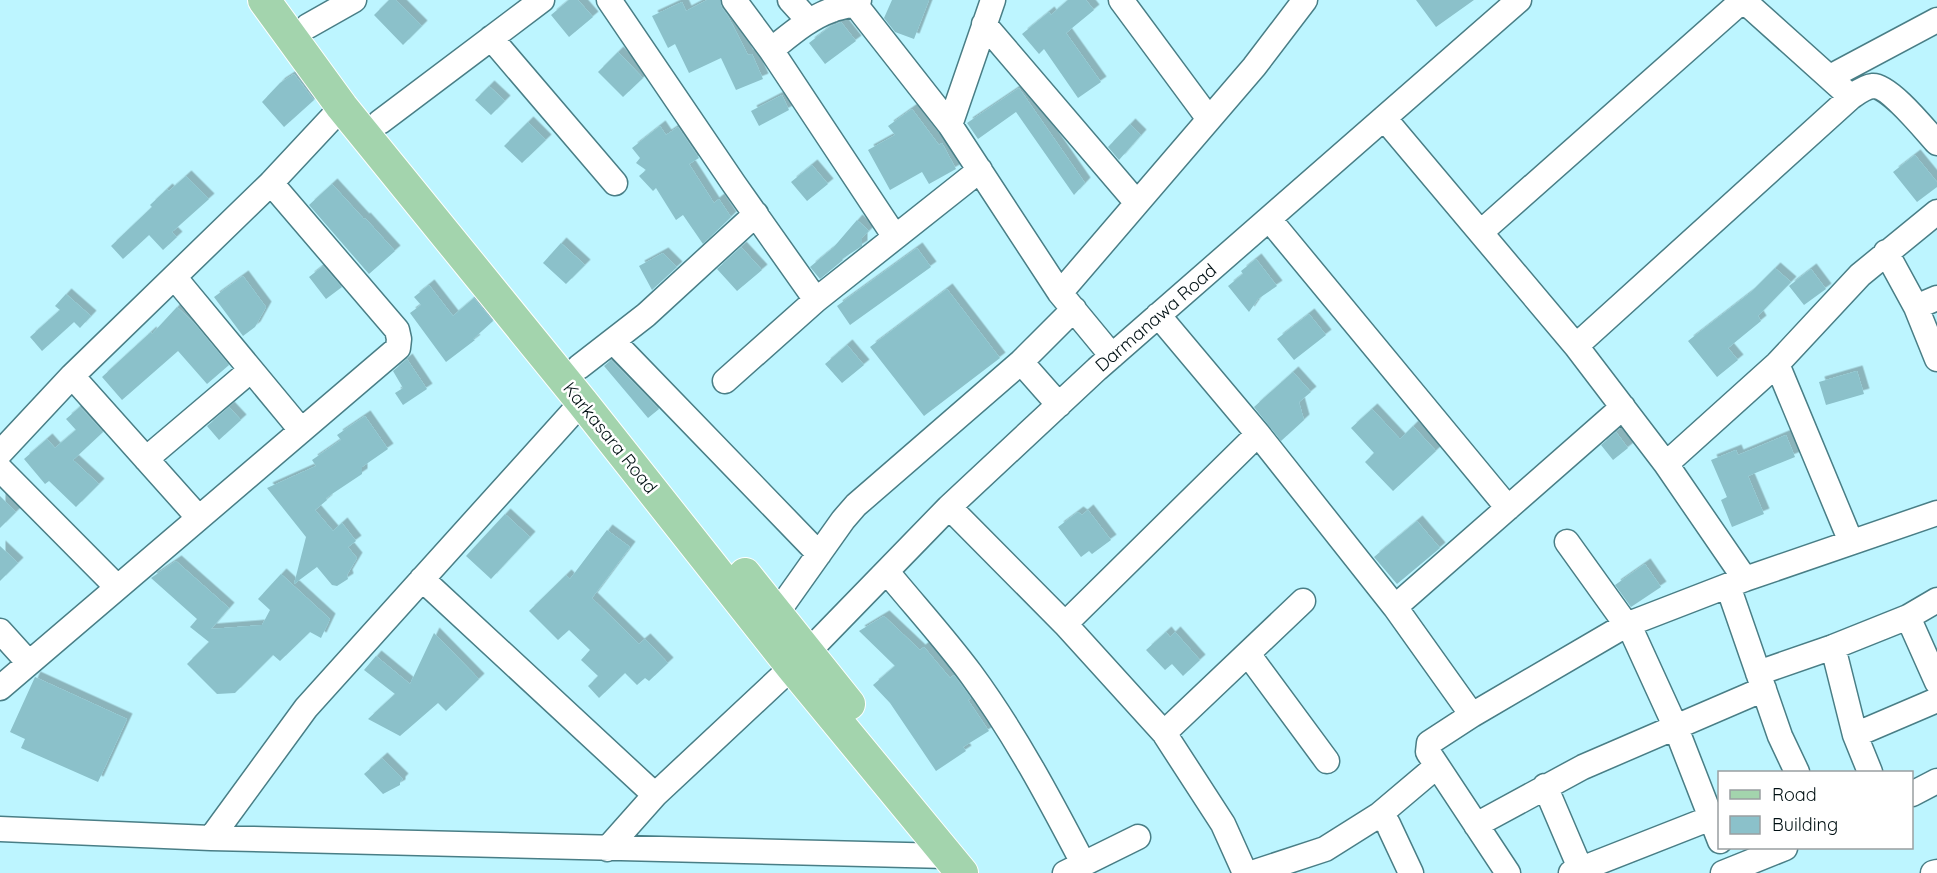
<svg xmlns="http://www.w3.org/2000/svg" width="1937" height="873" viewBox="0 0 1937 873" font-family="Quicksand,sans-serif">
  <defs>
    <filter id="shadow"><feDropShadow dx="5.5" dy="-5.5" stdDeviation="0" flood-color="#0004"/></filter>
  </defs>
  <rect width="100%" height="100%" fill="#bdf5ff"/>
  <path fill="#8bc1ca" filter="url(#shadow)" d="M389,0H396L422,26L403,45L374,15Z
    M569,0H578L593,17L569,37L551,15Z
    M707,0H720L722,8L728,16L748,55L752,54L763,79L736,90L721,58L689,73L675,44L668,48L652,16L682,2L686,11Z
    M892,0H929L914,39L895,32L884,18Z
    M1068,0H1086L1094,10L1066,33L1101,82L1078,98L1044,49L1039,54L1022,34L1049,12L1051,15Z
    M1416,0H1474L1436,27Z
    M841,22L856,41L825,64L809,43L831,26Z
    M618,52L643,78L623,97L598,72Z
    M294,74L314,100L284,127L262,102L280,83Z
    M489,86L505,101L491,115L475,100Z
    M1019,88L1085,183L1074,195L1016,112L978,139L967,123Z
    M782,95L789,110L759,126L751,111Z
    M912,109L939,145L942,143L956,169L929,184L922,172L890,190L868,150L895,135L888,126Z
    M528,122L546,140L522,163L504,146Z
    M1130,124L1141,135L1119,160L1108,147Z
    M660,126L666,135L678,127L699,158L689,164L714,203L719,199L731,217L703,244L683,215L676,220L656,188L653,191L639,176L646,170L636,163L640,158L632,148Z
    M1915,155L1937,182V187L1917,202L1893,172Z
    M812,165L828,184L807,201L791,182Z
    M186,176L209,199L172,232L177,237L163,250L149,235L123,259L111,246L152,207L150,205L167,189L169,191Z
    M332,184L364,219L365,218L395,251L369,274L309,205Z
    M857,220L869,231L862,238V246L842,259L843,260L820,279L810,267L833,248Z
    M561,243L585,265L566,284L543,263Z
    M741,247L762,270L737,291L717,269Z
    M917,248L931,267L850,325L837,306Z
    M663,253L677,267L652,290L639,266Z
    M1256,259L1277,286L1258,299L1249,312L1228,286L1243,274L1241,271Z
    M323,266L342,287L326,299L309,277Z
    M1775,268L1791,282L1758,316L1761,321L1728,348L1738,360L1717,377L1688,341L1750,293Z
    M1811,269L1826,289L1804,305L1789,286Z
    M243,276L266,307L255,327L243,336L214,297Z
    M429,285L453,316L474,298L493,321L473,339L475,340L446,362L410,313L421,305L414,297Z
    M947,289L1000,358L924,416L870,347Z
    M66,294L91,316L80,328L74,322L42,351L30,337L60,310L55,306Z
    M177,307L194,323L229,365L207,384L178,351L122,400L102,377L151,332L152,334Z
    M1309,314L1326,335L1294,360L1277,339Z
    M847,345L864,365L842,383L825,364Z
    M407,359L427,389L403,405L395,393L403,388L393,371Z
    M611,360L659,409L648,418L604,366Z
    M1857,371L1864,394L1826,405L1819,382Z
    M1293,372L1311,392L1299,402L1304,420L1281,441L1254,407Z
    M80,407L103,432L73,460L99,484L76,507L49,481L45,484L24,459L47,439L55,448L76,430L66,419Z
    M229,407L241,420L219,440L207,426Z
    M1372,409L1400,439L1413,426L1436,451L1393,491L1365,462L1374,453L1351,428Z
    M365,416L388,449L362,467V474L326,498L327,500L315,510L333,531L342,523L356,541L348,547L357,558L347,575L348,579L337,586L332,585L317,567L294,584L306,537L267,488L316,466L312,460L341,440L337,435Z
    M1616,432L1628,448L1613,460L1601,445Z
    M1786,435L1795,457L1748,476L1764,514L1732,527L1721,500L1727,497L1711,460L1736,450L1738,455Z
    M0,496L16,512L0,528Z
    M1088,510L1111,540L1092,554L1089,551L1081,557L1058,527L1078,512L1082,515Z
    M505,514L530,537L491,579L466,556Z
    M1417,521L1440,548L1397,584L1374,557Z
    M607,530L630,547L592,598L639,644L645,639L668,663L649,681L645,678L637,685L625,673L599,698L588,686L598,676L581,660L590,650L569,630L558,640L529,611L566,575L570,579Z
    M0,546L18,563L0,581Z
    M176,561L229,608L211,629L262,625L270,610L258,599L281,574L330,619L321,638L310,632L280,661L273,655L235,693L217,694L187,664L209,642L190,627L197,619L151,578Z
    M1645,564L1661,587L1631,607L1615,585Z
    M884,616L920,650L924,647L950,678L954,675L971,698L968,700L989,731L963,747L966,751L936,771L890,703L873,685L895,666L859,631Z
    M1166,632L1170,637L1175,632L1200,660L1183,676L1172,664L1165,670L1146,650Z
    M434,633L479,679L446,711L438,703L400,736L368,719L395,694L364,670L376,656L410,684Z
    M35,677L127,719L98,782L21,748L25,739L10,732Z
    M382,758L403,779L400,782V785L383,794L364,774Z"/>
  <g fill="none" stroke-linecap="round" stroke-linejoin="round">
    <defs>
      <path id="minor" d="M609,0L734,184L816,300
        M734,0L771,50L895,237
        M790,0L809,21
        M1121,0L1209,119
        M1743,0L1851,97
        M855,4L950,125L1060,293L1112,356
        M984,24L1137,203
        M308,26L354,0
        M491,38L615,183
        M771,50C790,35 809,18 832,10C841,6 852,7 859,0
        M1830,77L1937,20
        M1384,118L1576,346L1666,464L1745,579
        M380,122L542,0
        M950,125L993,0
        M1269,219L1508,508
        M1481,232L1743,0
        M1886,252L1916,307L1937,359
        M175,278L301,430
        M1060,293L1254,67L1305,0
        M1916,307L1937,298
        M1158,315L1258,434L1395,607L1472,715
        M613,341L819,554
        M1576,346L1851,97C1857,93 1864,87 1873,86C1889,85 1926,131 1937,143
        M1021,362L1059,405
        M1777,364L1851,542
        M579,367L646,315L756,214
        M72,376L198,517
        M725,381L816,300L980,170
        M0,453L72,376L271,183L342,107
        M146,459L251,370
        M1666,464L1777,364L1860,275L1937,212
        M0,469L117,587
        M949,507L1065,624L1164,733L1223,824L1245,873
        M1567,542L1633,634L1676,728L1720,841
        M887,572C915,606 945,639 971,674C1015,734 1049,798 1083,863
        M422,579L655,795
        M1728,586L1780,736L1797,772
        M1395,607L1623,407
        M777,613L843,520L856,505L1021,362L1074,309
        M1908,617L1937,682
        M1065,624L1258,434
        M0,631L29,663
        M1833,647L1855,735L1870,772
        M1248,654L1327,761
        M1758,673L1833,647L1908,617L1937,600
        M0,688L398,348L399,339L397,330L271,183
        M1164,733L1303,601
        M1855,735L1937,700
        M1545,786L1580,868
        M1912,794L1937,781
        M1379,815L1388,824L1411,873
        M1476,825L1583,767L1764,689
        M0,829L211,838L947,856
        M211,838L306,708L582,402
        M607,849L655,795L808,652L949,507L1097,369L1519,0
        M1065,873L1138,837
        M1252,873L1325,849L1379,815L1437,766
        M1508,873L1428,752L1429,743L1472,715L1626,625L1745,579L1937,513
        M1571,873L1711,818
        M1723,873L1785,848
        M1933,873L1937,872"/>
      <path id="major" d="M264,0L342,107L582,402L792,667L962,873
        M745,574L849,704"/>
    </defs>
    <use href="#minor" stroke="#497e86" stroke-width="27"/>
    <use href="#major" stroke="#fff" stroke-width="34"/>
    <use href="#minor" stroke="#fff" stroke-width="24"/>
    <use href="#major" stroke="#a3d4ad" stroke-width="32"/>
  </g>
  <g text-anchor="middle" stroke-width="5" stroke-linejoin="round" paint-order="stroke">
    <g font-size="18" fill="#001013" stroke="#fff">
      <text transform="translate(1156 318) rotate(-41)" y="6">Darmanawa Road</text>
      <text transform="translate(610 438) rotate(51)" y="6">Karkasara Road</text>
    </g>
  </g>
  <rect x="1718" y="771" width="195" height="78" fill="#ffffff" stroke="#999fa1" stroke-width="1.5"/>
  <rect x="1730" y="790" width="30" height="9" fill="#a3d4ad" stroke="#999fa1" stroke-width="1.5"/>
  <text x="1772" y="801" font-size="18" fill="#001013">Road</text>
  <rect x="1730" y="816" width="30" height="18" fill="#8bc1ca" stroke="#999fa1" stroke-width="1.5"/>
  <text x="1772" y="831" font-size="18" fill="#001013">Building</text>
</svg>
